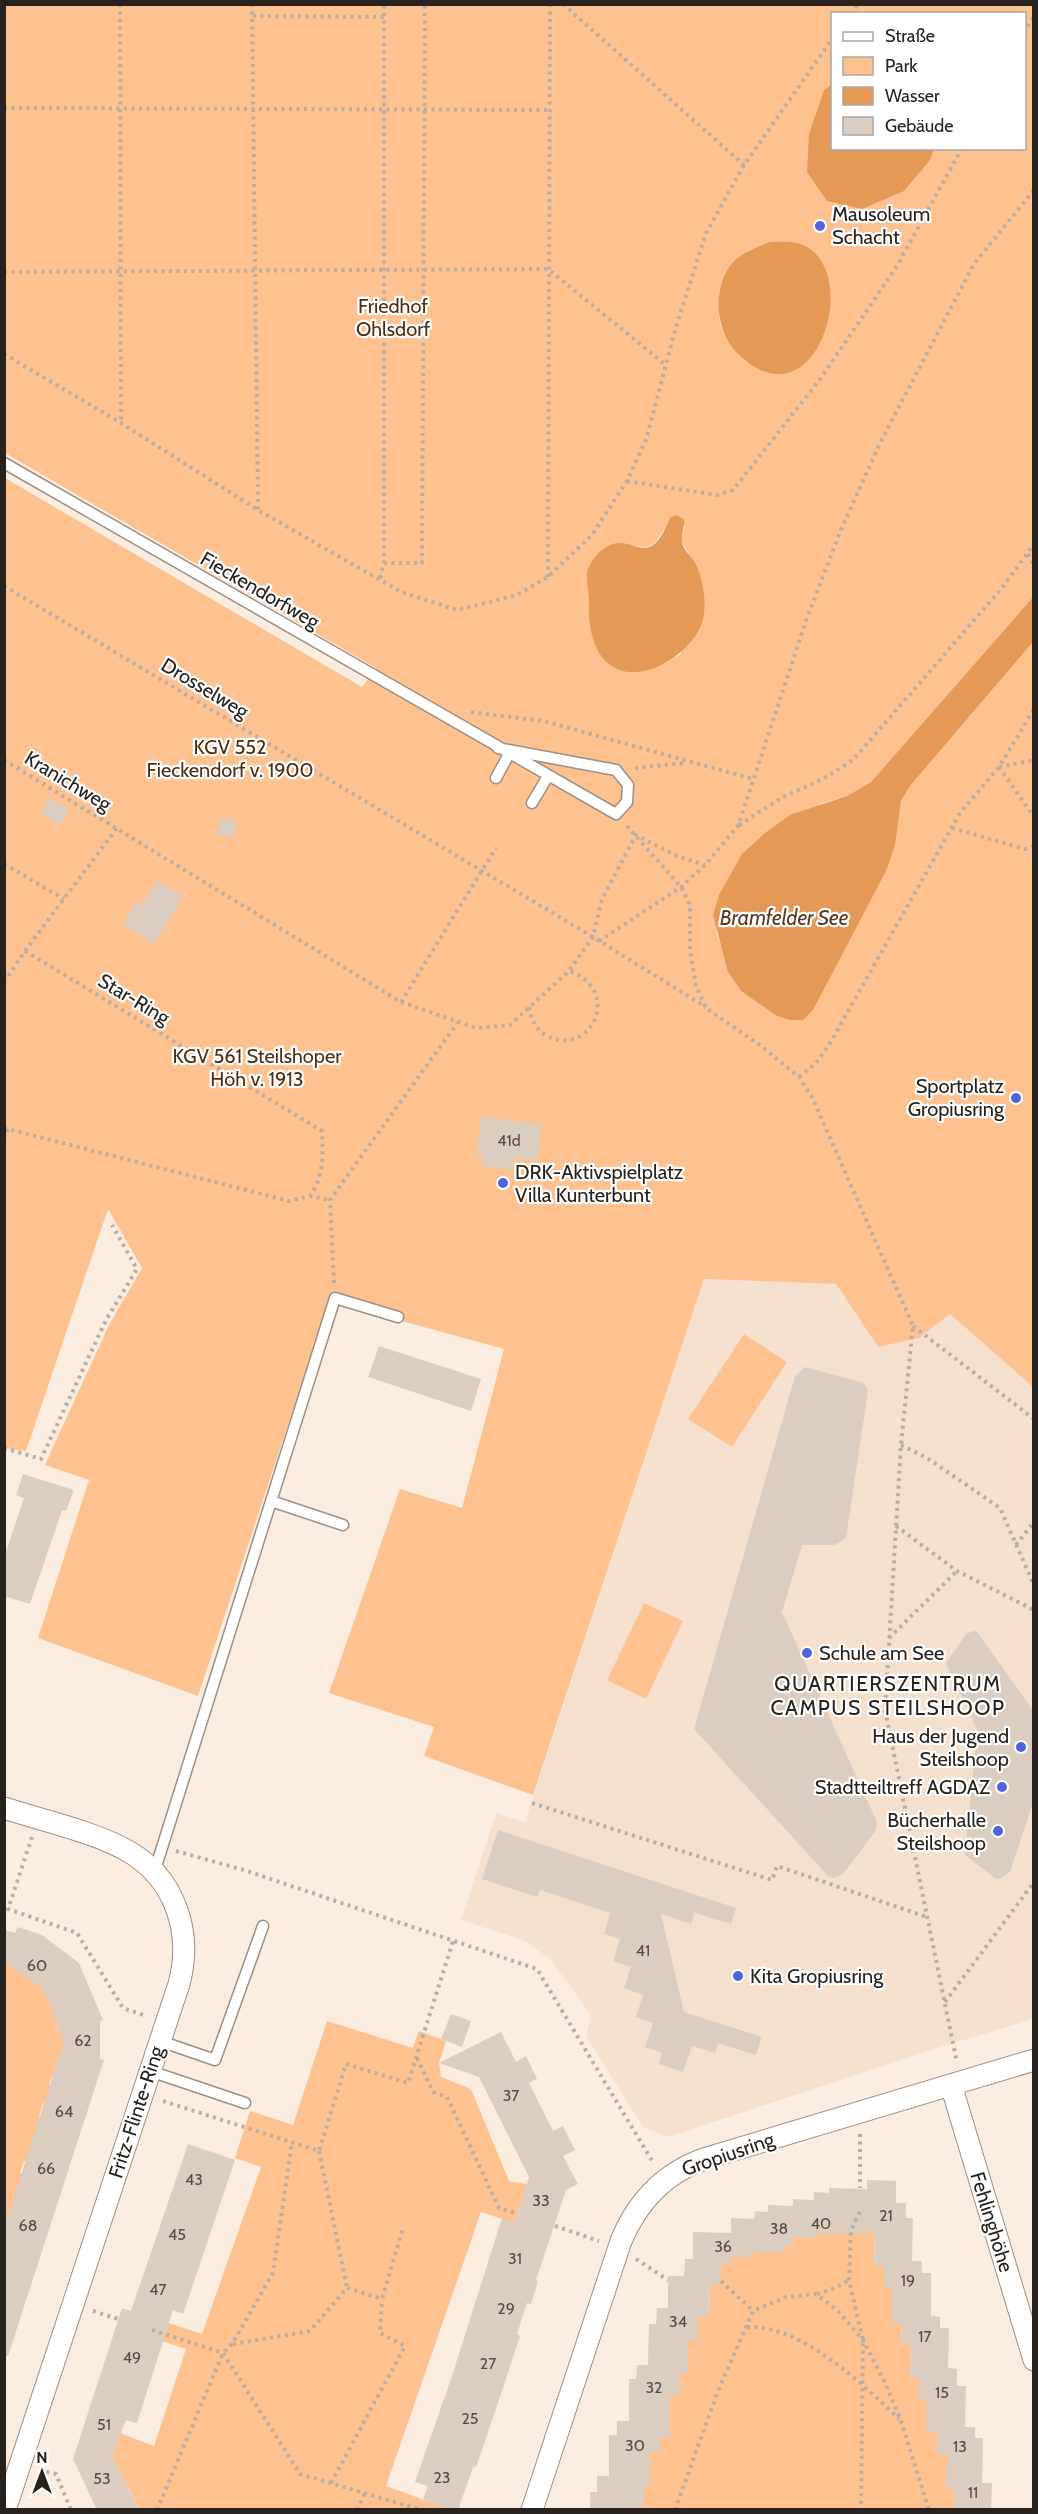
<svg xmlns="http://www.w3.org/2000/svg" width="1038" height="2514" viewBox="0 0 1038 2514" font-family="Cabin,sans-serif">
  <rect width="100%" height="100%" fill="#fbece0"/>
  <path fill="#f5e0ce" d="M704,1279L836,1284L878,1347L919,1338L950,1314L1033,1387L1034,1499L1031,1502L1034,1512L1033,2019L938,2048L668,2137L643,2127L586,2036L591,2015L550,1959L525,1941L461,1920L496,1813L525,1822Z"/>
  <path fill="#fdc290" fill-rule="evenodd" d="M5,5H1033V597L871,782L847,796L820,804L716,932L726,959L728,972L741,991L778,1016L813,1010L855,927L898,819L901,801L910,786L1033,642V1387L950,1314L919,1338L878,1347L836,1284L704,1279L533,1795L424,1756L434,1727L329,1693L400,1489L462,1508L504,1349L329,1301L198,1696L38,1638L89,1480L45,1465L109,1325L142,1268L108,1209L27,1448L25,1451L5,1448V478L362,687L376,668L5,453ZM832,14H1024V148L934,149L930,160L827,201L824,90L832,84ZM770,242L798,243L815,254L745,361C734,350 716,329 720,312C725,293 739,269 748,251ZM670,518L685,526L681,540L694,562L681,654L663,664L640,671L589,592L587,572L622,543C655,552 655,545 670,518Z
    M744,1334L787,1362L732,1447L688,1419Z
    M644,1603L683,1621L646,1699L607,1680Z
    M5,1956L8,1957L6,1963L46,1984L59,2018L54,2021L59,2032L66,2031L67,2053L60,2054L56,2066L57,2077L52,2076L49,2085L53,2086L47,2104L43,2103L39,2116L43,2118L32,2163L24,2161L20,2173L25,2174L14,2198L16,2199L11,2217L5,2219Z
    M327,2021L413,2048L419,2031L446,2041L439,2063L441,2077L471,2089L509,2181L527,2184L515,2223L481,2212L386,2486L441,2506L440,2509H140L112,2458L120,2433L154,2446L186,2349L150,2337L156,2319L202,2334L261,2167L235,2158L250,2111L293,2125Z
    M839,2212L866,2233H875L874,2266H884V2287H892V2322L902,2323L901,2344H911L910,2378H919V2399H927V2433H937V2454H947V2489H954V2509L633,2510V2507L644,2506V2486L650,2451H660V2438L670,2395H679V2373H688V2340H698V2317H709L710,2285H721V2264H731V2257L754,2252H783L784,2246H792V2238H816L817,2233H839Z"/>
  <path fill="#e49956" d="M832,84V148L934,149L930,160L904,191L862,209L827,201L807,172L809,134L824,90Z
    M770,242C778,242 789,241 797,243C867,261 818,433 737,353C716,332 713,294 728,269C737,254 755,248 770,242Z
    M676,515L684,519C685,527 681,534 682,542C683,549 690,555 694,561C703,577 707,601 703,619C696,650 647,683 617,669C592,658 588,624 589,601C589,591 585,577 588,569C594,555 607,542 622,543C633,544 643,552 653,545C662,539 665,527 670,518Z
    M1033,597V642L910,786L901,801L895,845L886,871L813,1010L803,1020H790L777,1016L741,991L728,972L713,915L719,895L742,854L765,833L790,815L847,796L871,782Z"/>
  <path fill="#dccdc1" d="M50,798L70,810L60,825L41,813Z
    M219,819H236V836H219Z
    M157,880L183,896L155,943L123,925L136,902L142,906Z
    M482,1116L542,1125L537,1161L514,1158L512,1170L481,1166L483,1155H476Z
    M379,1346L481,1379L471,1411L368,1377Z
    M805,1367L861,1382L866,1386L868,1391L846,1538L834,1545H802L782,1612L877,1822L875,1832L843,1874L834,1878L828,1876L694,1729L795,1376Z
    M23,1474L74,1490L66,1511L62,1510L30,1604L4,1596V1557L24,1498L16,1495Z
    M976,1630L1034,1712V1800L1010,1872L1000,1879H996L965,1855L977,1730L946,1663L966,1634Z
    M498,1830L736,1908L731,1924L695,1913L691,1924L661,1914L684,2012L762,2037L756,2055L718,2043L715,2053L692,2046L683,2072L659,2064L662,2053L645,2047L653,2023L636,2017L643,1995L624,1988L631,1967L613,1961L620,1939L604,1934L610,1913L540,1890L537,1897L482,1879Z
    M18,1927L42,1935L79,1963L103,2020L100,2021V2059L104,2060L8,2356H4V2215L8,2216L64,2041L54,2021L57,2019L42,1988L4,1962V1930L15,1933Z
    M451,2014L471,2021L462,2047L441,2039Z
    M501,2032L516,2062L526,2056L537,2079L529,2083L553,2131L563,2126L575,2150L563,2156L578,2184L566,2190L536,2280L538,2281L531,2304L527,2303L517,2334L520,2336L499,2400L476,2467H473L458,2510H440L441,2506L423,2499L428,2486L415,2482L452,2376L502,2218L515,2223L529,2177L479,2077L439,2063Z
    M188,2144L235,2160L183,2314L173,2310L137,2423L126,2420L112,2457L140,2510H97L73,2459L122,2308L131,2311Z
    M867,2180L896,2181V2203H906V2218H913L912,2261H922V2273H931V2316L940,2317V2328H949L948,2368L957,2369V2386H966L965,2427H975V2438H983L982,2483H992L991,2510H954V2489H946L947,2454H937V2433H927V2399H919V2378H910L911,2344H901L902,2323H892V2287H884V2266H874L875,2233H817V2238H792V2246H784L783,2252H754V2257H731V2264H721V2285H710L709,2318L698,2317V2340H688V2374L679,2373V2395H670V2438H660V2451H650V2486H644V2507H633V2510H590V2492H597V2476H609V2435H617V2421H629V2379H636L637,2365H648L649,2324H656L657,2308H668V2276H684L685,2259H693V2232L731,2233V2218L754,2219L755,2211L768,2212V2205L793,2206V2199L814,2200V2192L829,2193V2188L867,2189Z"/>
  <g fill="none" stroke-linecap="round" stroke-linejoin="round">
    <defs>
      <path id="service" d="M4,463C208,581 412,698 616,814L627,802L628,785L616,770L498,748
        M496,778L509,754
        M532,803L548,776
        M271,1501L343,1525
        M154,1873L335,1298L398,1317
        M160,2041L215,2060L263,1926
        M150,2071L245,2103"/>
      <path id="minor" d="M4,1808C41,1820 94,1832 126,1850C175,1877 193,1932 179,1984L5,2510
        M951,2085L1034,2360
        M532,2510L621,2241C638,2200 665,2172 707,2158L1034,2060"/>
    </defs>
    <use href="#service" stroke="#9d8f84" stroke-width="13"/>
    <use href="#minor" stroke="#9d8f84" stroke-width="23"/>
    <path stroke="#b8aca3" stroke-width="4" stroke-dasharray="3 4.5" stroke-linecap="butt" d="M120,4L121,423
      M252,4L258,510
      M563,4L744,165
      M851,14L858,4
      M253,16L384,17
      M1024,33L1034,16
      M4,108L550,110
      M4,272L548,269L667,366
      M4,354L121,423L258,510L401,592L457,610L517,595L548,577L592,535L627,481L646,440L676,327L706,233L744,165L832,39
      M627,481L717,495L733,490L821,378L897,266L962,148
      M1028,554L1034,566
      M384,563H422L425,4
      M548,577L550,4
      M380,578L384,563V4
      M4,586L593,937L706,1007
      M471,712L544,721L753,779
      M4,760L401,1002L476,1028L510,1025L569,971L593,937L602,899L636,835L677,856L705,865
      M999,767L1034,817
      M999,767L1034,760
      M635,768L685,763
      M739,825L783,797L823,779L853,760L1002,588L1034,544
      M627,826L681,887L690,905V950L696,986L706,1008L761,1046L799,1077L812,1097L913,1326L901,1445L885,1710L957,2063
      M952,828L1025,849L1034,846
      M4,864L64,899
      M599,941L681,887L705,865L738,826L807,618L840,532L880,443L974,264L1034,190
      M25,951L322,1131C323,1155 324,1176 310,1196
      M4,982L25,951L117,828
      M401,1002L496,848
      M529,1007C531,1021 537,1031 549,1037C593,1056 622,989 569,971
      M799,1077L816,1063L829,1045L960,813L999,767L1034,709
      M4,1128L289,1201L310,1196L330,1200
      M4,1139L8,1129
      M334,1283L330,1200L458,1022
      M913,1326L1034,1419
      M901,1445L927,1458L1000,1508L1034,1585
      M4,1448L41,1459L106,1320L137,1269L112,1225
      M896,1526L957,1571L1034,1610
      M1016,1545L1034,1522
      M889,1638L957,1571
      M532,1803L772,1880L777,1866L927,1917
      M32,1837L8,1909L77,1933L123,2008L146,2016
      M176,1851L244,1870L537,1969L654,2164
      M945,2002L1034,1882
      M417,2058L433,2092L447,2097L499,2208L518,2214
      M163,2101L319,2151L346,2064L408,2083L453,1941
      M860,2134V2188
      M319,2151L347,2288
      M860,2212L851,2230L849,2280L863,2340L861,2510
      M555,2226L599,2241
      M636,2259L668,2280
      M721,2281L753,2311
      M817,2294L835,2288L849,2280
      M93,2311L118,2319
      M747,2327C800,2324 863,2384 899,2419
      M152,2330L223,2353L300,2474L422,2510
      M233,2344L310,2331L347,2288L382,2299L403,2228
      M39,2470L56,2474L71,2510
      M331,2483L405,2346L380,2333L382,2299
      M157,2510L223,2353L232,2344L273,2273L292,2142
      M357,2510L365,2493
      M675,2510L718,2391L753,2311L786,2297L816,2294L837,2310L863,2340L886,2385L901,2421L929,2510"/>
    <use href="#service" stroke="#fff" stroke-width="10"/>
    <use href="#minor" stroke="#fff" stroke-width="21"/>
  </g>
  <g fill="#4e64d9" stroke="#fff" stroke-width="2">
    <circle cx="820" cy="226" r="6"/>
    <circle cx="1016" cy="1098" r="6"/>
    <circle cx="503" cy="1183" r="6"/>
    <circle cx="807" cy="1653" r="6"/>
    <circle cx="1021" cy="1747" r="6"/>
    <circle cx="1002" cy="1787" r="6"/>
    <circle cx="998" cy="1831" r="6"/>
    <circle cx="738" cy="1976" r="6"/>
  </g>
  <g text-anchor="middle" stroke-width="4.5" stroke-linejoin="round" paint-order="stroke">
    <g font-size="16" fill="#544d46">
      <text x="509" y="1146">41d</text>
      <text x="643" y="1956">41</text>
      <text x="37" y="1971">60</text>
      <text x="83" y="2046">62</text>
      <text x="511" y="2101">37</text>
      <text x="64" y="2117">64</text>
      <text x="46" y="2174">66</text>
      <text x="194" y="2185">43</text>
      <text x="541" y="2206">33</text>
      <text x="886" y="2221">21</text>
      <text x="821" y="2229">40</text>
      <text x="28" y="2231">68</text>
      <text x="779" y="2234">38</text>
      <text x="177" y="2240">45</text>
      <text x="723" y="2252">36</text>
      <text x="515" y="2264">31</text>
      <text x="908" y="2286">19</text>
      <text x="158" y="2295">47</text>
      <text x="506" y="2314">29</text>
      <text x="678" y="2327">34</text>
      <text x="925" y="2342">17</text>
      <text x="132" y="2363">49</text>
      <text x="488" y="2369">27</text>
      <text x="654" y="2393">32</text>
      <text x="942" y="2398">15</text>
      <text x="470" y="2424">25</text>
      <text x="104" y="2430">51</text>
      <text x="635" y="2451">30</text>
      <text x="960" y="2452">13</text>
      <text x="442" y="2483">23</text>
      <text x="102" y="2484">53</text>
      <text x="973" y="2498">11</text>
    </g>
    <g font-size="20" fill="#27221d" stroke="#fff" text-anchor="start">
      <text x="832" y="221">Mausoleum<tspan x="832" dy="23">Schacht</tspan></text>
      <text x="1004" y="1093" text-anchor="end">Sportplatz<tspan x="1004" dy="23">Gropiusring</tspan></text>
      <text x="515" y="1179">DRK-Aktivspielplatz<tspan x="515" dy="23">Villa Kunterbunt</tspan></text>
      <text x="819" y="1660">Schule am See</text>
      <text x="1009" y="1743" text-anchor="end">Haus der Jugend<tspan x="1009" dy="23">Steilshoop</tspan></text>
      <text x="990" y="1794" text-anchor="end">Stadtteiltreff AGDAZ</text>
      <text x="986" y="1827" text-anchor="end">Bücherhalle<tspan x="986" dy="23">Steilshoop</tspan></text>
      <text x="750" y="1983">Kita Gropiusring</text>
    </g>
    <g font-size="20" fill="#4e2f13" stroke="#fff">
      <text x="393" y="313">Friedhof<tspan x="393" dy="23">Ohlsdorf</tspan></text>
      <text x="230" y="754">KGV 552<tspan x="230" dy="23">Fieckendorf v. 1900</tspan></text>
      <text x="257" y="1063">KGV 561 Steilshoper<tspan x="257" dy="23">Höh v. 1913</tspan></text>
    </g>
    <g font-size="20" fill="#27221d" stroke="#fff">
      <text transform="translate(260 590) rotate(30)" y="7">Fieckendorfweg</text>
      <text transform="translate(205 688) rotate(31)" y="7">Drosselweg</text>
      <text transform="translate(68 781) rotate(31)" y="7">Kranichweg</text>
      <text transform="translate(134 999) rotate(31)" y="7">Star-Ring</text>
      <text transform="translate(136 2112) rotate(-72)" y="7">Fritz-Flinte-Ring</text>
      <text transform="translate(728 2154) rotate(-19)" y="7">Gropiusring</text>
      <text transform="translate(992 2222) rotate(73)" y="7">Fehlinghöhe</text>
    </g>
    <g font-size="21" font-style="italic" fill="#5b3b1f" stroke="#fff">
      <text x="784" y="925">Bramfelder See</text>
    </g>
    <g font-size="21" letter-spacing="1.5" fill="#27221d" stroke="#fff">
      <text x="888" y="1691">QUARTIERSZENTRUM<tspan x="888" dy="24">CAMPUS STEILSHOOP</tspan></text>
    </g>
  </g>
  <rect width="1038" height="2514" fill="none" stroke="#27221d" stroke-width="12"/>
  <rect x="831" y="12" width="195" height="138" fill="#ffffff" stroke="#a9a7a5" stroke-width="1.5"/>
  <rect x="843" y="32" width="30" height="9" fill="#ffffff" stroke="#a9a7a5" stroke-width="1.5"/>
  <text x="885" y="42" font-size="18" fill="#27221d">Straße</text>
  <rect x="843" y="57" width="30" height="18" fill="#fdc290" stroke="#a9a7a5" stroke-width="1.5"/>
  <text x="885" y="72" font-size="18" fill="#27221d">Park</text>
  <rect x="843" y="87" width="30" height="18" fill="#e49956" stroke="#a9a7a5" stroke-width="1.5"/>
  <text x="885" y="102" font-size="18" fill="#27221d">Wasser</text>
  <rect x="843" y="117" width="30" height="18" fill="#dccdc1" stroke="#a9a7a5" stroke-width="1.5"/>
  <text x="885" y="132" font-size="18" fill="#27221d">Gebäude</text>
  <g transform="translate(42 2472)" stroke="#ffffff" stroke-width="4.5" paint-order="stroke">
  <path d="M0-4.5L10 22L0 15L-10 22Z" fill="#27221d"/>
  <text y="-9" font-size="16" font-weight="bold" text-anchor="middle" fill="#27221d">N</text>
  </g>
</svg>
